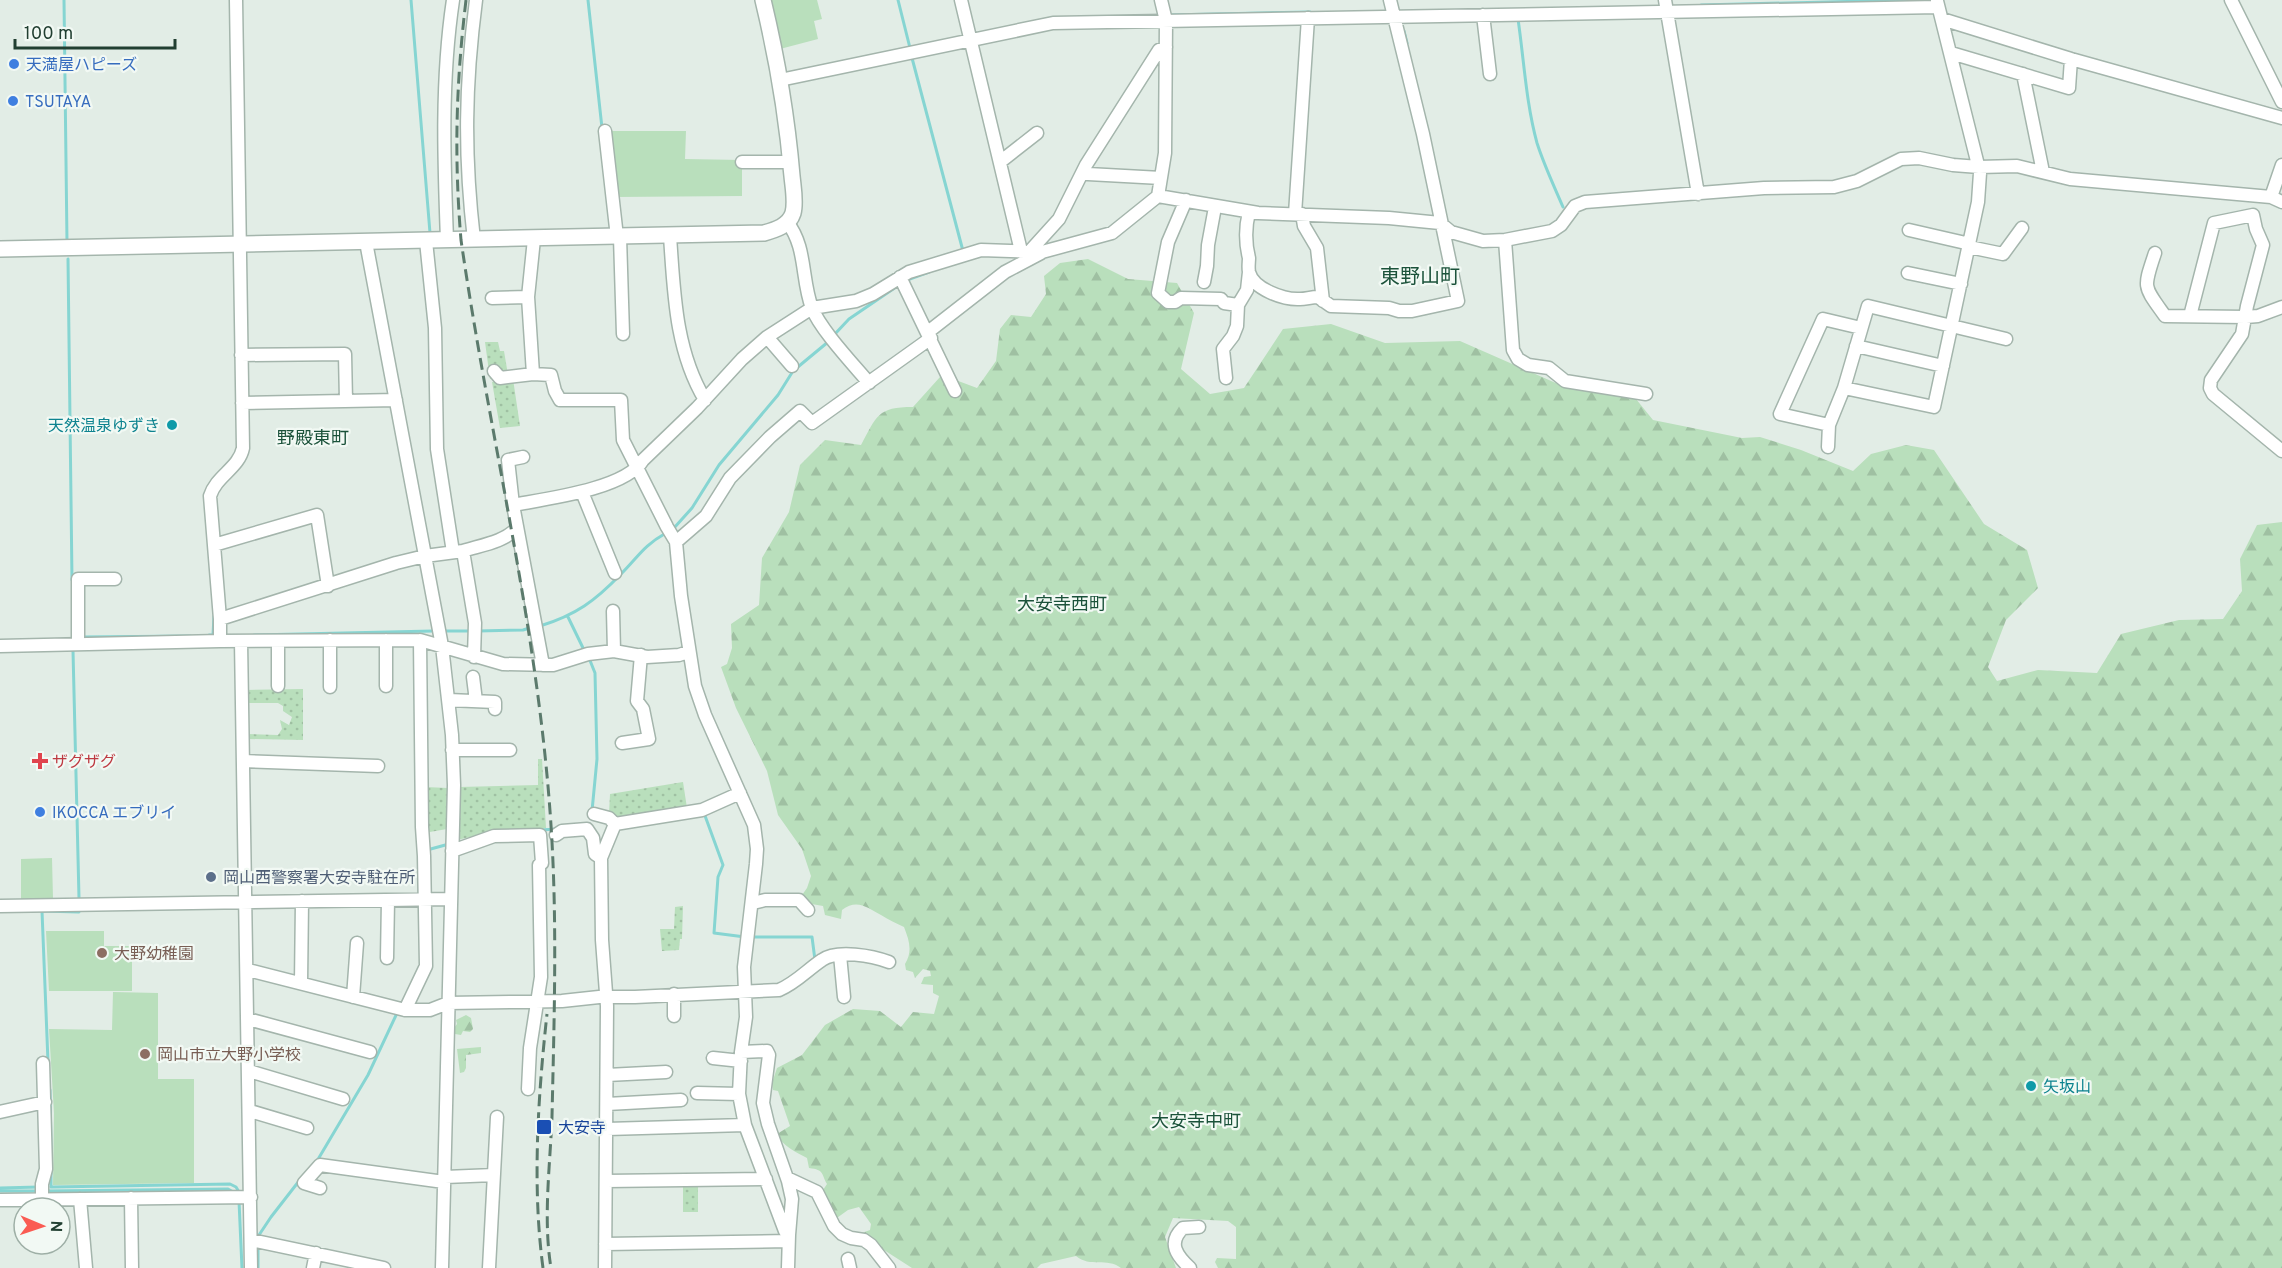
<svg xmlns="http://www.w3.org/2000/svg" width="2282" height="1268" viewBox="0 0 2282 1268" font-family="Overpass,'Noto Sans JP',sans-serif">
  <defs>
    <pattern id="grass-dots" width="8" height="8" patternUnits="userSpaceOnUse" patternTransform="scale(1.5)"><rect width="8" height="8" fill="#b9dfbc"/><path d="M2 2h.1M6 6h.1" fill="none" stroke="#9fc0a2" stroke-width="1.8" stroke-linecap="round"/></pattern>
    <pattern id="forest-firs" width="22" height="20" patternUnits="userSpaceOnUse" patternTransform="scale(1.5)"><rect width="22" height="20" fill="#b9dfbc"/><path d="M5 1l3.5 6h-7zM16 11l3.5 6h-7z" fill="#9fc0a2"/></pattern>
  </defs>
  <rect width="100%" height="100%" fill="#e2ede6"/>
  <path fill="url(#grass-dots)" d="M485,342H498L500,351H504L508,375L490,379Z
    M513,379L520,426L500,428L492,382Z
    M303,689V740L248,739L247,734L278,735L282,729L280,720L289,725L292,717L283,711V706L278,703H246V690Z
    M538,759H542L546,828L492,832L457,840L459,787L538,785Z
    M683,782L687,808L616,818L609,814L610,794Z
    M425,787L448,788L447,829L424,833Z
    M683,906L682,939H680L679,950L662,951L660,929H674L675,907Z
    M683,1184H698V1212H683Z"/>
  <path fill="url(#forest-firs)" d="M1088,259L1128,279L1177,283L1194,313L1181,369L1210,394L1244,388L1283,329L1331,324L1385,343L1460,341L1567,388L1636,399L1653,420L1742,438L1760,437L1801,450L1853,471L1871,454L1906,445L1934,450L1984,524L2027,550L2038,588L2006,620L1988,667L1997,681L2038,670L2097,673L2121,634L2179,620L2223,619L2242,591L2240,559L2257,525L2282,522V1268H1218L1215,1262L1217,1258L1236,1259V1227L1228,1221L1173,1218L1165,1237L1176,1268H1121C1107,1257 1090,1268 1076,1256L1041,1264L1037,1268H912L859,1234L870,1230L871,1224L859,1207L848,1210L834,1220L821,1193L827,1184C821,1174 825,1170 809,1168L807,1158C796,1152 782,1146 777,1134L790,1126L778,1091L773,1090L772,1083L777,1068L802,1055L825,1025L853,1009L880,1011L901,1027L913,1012L934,1014L939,996L933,993V985L921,984L924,977L931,976L930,971L923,969L915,978L913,972L906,970L905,964C913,951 909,940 904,927C896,923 889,920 881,915C868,908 857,898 842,910L841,919L825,915L823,906L806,903L802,895L807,888L811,876L802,849L778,815L767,771L736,708L721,667L727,664L732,648L731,624L759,605L762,558L789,512L800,465L825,440L861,445C877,416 877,407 913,407L940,377L953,379L977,388L996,361L1000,329L1011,315L1031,317L1046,294L1044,276L1060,263Z
    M466,1015L471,1018L473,1029L470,1032L463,1031L461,1035L455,1034L454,1028L457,1024L456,1020Z
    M481,1047V1053L466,1055V1068L464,1072L460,1073L457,1049Z"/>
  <path fill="#b9dfbc" d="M769,0H817L822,19L814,21L818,39L780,49Z
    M608,131H686L685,159L742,160V196L615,197Z
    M52,858L53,899H21V859Z
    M46,931H104V946H132V991H49Z
    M113,992L158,993V1079H194V1183L53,1185L54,1113L49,1029L112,1030Z"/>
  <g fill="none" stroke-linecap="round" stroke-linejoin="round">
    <path stroke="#86d5d2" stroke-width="3" d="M64,0L67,242
      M411,0L430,233
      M588,0L602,128
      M898,0L910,48
      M1701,5L1909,0
      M1170,15L1310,12
      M1518,19C1524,60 1526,103 1537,143C1544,165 1554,186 1563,207
      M1404,31L1407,43
      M912,58L963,251
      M68,259L72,580
      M907,280L929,272
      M834,335L849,319L899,285
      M674,528L692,508L719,465L778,395L793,371L828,342
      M568,617L584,650
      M540,626C576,615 595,601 621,574C639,556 643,546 666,533
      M444,631H471
      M478,631L523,630L533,627
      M209,635H213L214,616
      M254,635L433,631
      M83,637L190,636
      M73,651L79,898
      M589,658L595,673L597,759L592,811
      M704,813L723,865L718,877L714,933L745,937
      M541,830L556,829
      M427,850L449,844
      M752,937H812L815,960
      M48,1062L42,911L79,912
      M50,1090L51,1149
      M317,1161L368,1075L398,1011
      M51,1187V1171
      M52,1187L230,1184L236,1187L239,1192
      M0,1188L39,1187
      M0,1191H38
      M45,1191L228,1189L235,1193
      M239,1201L242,1268
      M259,1235L271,1217L299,1181
      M258,1250V1268"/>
    <defs>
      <path id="minor" d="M961,0L1021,251
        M1665,0L1698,194
        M2231,0L2282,102
        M1483,15L1490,74
        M1942,19L2071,59L2282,118
        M1951,53L2069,88L2071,59
        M2023,74L2043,172
        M780,80L1053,23L1938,7
        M605,131L617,237
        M742,162H791
        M1000,162L1037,133
        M1088,174L1161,178
        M1158,196L1165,153L1166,21L1161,0
        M2271,197L2282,165
        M1186,200L1168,242L1158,293L1168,302H1175L1181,298L1221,299L1224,303L1238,305
        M1249,212C1245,228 1245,242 1249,258C1249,262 1248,267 1249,272C1253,289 1284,300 1300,299C1306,299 1311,297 1318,297L1331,306L1389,308L1399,311H1412L1458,301L1423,134L1390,0
        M1295,214L1308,18
        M1302,214L1304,226L1317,248L1323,301
        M787,222C807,247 801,279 812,308C820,329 853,364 869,383
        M1909,230L1970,244
        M670,236C674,292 675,350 705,400
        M620,237L623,334
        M447,240C444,160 441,80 453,0
        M474,240C464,154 465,85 476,0
        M1505,240L1513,350L1518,359L1528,365L1549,368L1565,381L1646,394
        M426,241L435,328L437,449L453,552
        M366,242L442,646L452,735L454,785L442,1268
        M1969,247L2003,254L2022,228
        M1030,251L1059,219L1086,165L1159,50L1166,47
        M2155,253C2143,289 2143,285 2165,316L2246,317L2258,316L2282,307
        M1908,273L1961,284
        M900,277L955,391
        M1204,282L1207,266L1208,245L1215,207
        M492,298L528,297
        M2190,316L2214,223L2253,215L2256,229L2263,245L2247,306L2242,334L2211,380L2210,388L2213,394L2282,451
        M928,332L1005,272L1041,253
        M767,337L792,366
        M1856,346L1943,366
        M241,355L345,354L346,401
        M494,371L500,378L533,374L551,375L555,391L560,400H621L623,440L667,527L676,542L681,596L695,686L705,715L754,825L757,849L756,864L744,967L746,1017L741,1052L739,1094L745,1125L785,1231L789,1235L788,1268
        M533,374L528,297L534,239
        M1226,378L1223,349L1233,336L1237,326L1238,305L1247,290L1249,272
        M1844,388L1868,306L2006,339
        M242,403L396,400
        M1829,425L1780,414L1823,319L1861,328
        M1828,447L1829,425L1844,388L1934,407L1978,202L1980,173L1937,1
        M523,457L508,460L513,505L543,665
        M582,492L615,573
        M513,505C545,499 626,489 643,460L697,408L742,359L767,337L812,308L856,301L873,294L909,272L981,250L1042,252L1112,233L1158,196L1258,213L1389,218L1440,223L1451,232L1483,241L1505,240L1552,231L1561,225L1575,206L1585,202L1764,188L1834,187L1857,181L1901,159L1919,158L1953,165L1979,167L2017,166L2070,179L2271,197L2282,202
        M676,542L706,516L730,478L770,437L800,411L812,423L931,338
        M214,545L317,515L328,586
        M463,551C482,545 504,542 517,528
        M613,611L614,651
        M220,619L396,563L425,556L463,551L475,623L474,657
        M220,641V619L210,496C216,476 239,468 243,448L236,0
        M241,641L251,1268
        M278,641V686
        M78,644V579H115
        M0,646L220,641L420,640L503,664L553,665L588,654L614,651L647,657L679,655L688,652
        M473,677L476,701
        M386,686V640
        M330,687V640
        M449,700L495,702V709
        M622,743L649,739L643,709L637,701L641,655
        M452,750H510
        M243,761L378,766
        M594,814L609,818L615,824
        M556,835L562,831L587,829L593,838L595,854L601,858
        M452,851L494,836L540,835L542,863L539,865L541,977L530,1048L528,1089
        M753,903L765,900H799L808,910
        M0,906L451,899
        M840,955L844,997
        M387,958L388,900
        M248,970L405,1010H430L448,1003L562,1001L599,997H635L779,990C796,983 807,970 822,960C837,949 873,956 889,962
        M301,983L302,901
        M674,994V1016
        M353,997L357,943
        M405,1010L426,966L424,856L422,827L420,640
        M248,1019L370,1052
        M741,1052L767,1051L769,1055L763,1103L768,1124L788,1181L792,1199L789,1235
        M713,1058L741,1061
        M249,1071L343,1099
        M607,1075L666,1072
        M697,1093L739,1094
        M607,1104L681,1100
        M250,1111L307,1128
        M0,1112L45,1102
        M607,1129L745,1125
        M445,1177L494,1175
        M787,1178L817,1192L834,1226L842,1234L851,1238L864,1240L871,1245L889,1268
        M606,1181L766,1179
        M320,1188L304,1183L320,1165L444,1182
        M131,1198L132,1268
        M80,1199L86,1268
        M0,1200L251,1197
        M42,1200V1184L46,1169L43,1063
        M251,1240L384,1268
        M605,1244L788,1241
        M848,1259L850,1268
        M313,1268L316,1253
        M489,1268L497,1117
        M605,1268L607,1006L602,940L601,858L615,824L702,810L740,793
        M1190,1268C1177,1256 1167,1243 1183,1228L1199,1227"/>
      <path id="tertiary" d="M0,249L764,233C775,230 789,226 793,213C796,202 793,187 792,176C787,117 777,58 763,0"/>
    </defs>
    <use href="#minor" stroke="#a4b5ac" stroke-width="15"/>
    <use href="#tertiary" stroke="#a4b5ac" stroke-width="18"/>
    <use href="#minor" stroke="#fff" stroke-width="12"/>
    <use href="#tertiary" stroke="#fff" stroke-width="15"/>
    <path stroke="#5b7a6c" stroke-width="3" stroke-dasharray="12 6" stroke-linecap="butt" d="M466,0C456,84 454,156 461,240C490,441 541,639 552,842C557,933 554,1025 552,1117C550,1167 543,1219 551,1268
      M543,1268C532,1186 538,1096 547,1014"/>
  </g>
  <g fill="#3f7fe0" stroke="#f2f9f4" stroke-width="2">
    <circle cx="14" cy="64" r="6"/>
    <circle cx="13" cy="101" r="6"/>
    <circle cx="40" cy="812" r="6"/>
  </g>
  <g fill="#0f9aa8" stroke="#f2f9f4" stroke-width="2">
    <circle cx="172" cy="425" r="6"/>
    <circle cx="2031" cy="1086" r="6"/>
  </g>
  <path fill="#e0444e" stroke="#f2f9f4" stroke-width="2" d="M37 752h6v6h6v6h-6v6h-6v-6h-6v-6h6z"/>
  <circle fill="#5c6f8a" stroke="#f2f9f4" stroke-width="2" cx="211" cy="877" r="6"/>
  <g fill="#8d6e63" stroke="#f2f9f4" stroke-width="2">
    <circle cx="102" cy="953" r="6"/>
    <circle cx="145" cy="1054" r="6"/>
  </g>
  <rect fill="#1a4fb4" stroke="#f2f9f4" stroke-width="2" x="536" y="1119" width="16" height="16" rx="3"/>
  <g text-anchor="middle" stroke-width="4.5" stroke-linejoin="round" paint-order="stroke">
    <g font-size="16" fill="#366cbe" stroke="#f2f9f4" text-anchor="start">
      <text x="26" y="70">天満屋ハピーズ</text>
      <text x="25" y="107">TSUTAYA</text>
      <text x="52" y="818">IKOCCA エブリイ</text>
    </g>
    <g font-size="16" fill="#0d838f" stroke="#f2f9f4" text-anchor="end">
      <text x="160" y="431">天然温泉ゆずき</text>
      <text x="2043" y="1092" text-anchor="start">矢坂山</text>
    </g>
    <g font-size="16" fill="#be3a42" stroke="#f2f9f4" text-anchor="start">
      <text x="52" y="767">ザグザグ</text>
    </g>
    <g font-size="16" fill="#4e5e75" stroke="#f2f9f4" text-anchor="start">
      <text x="223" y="883">岡山西警察署大安寺駐在所</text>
    </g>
    <g font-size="16" fill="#785e54" stroke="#f2f9f4" text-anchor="start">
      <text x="114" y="959">大野幼稚園</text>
      <text x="157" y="1060">岡山市立大野小学校</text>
    </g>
    <g font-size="16" fill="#164399" stroke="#f2f9f4" text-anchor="start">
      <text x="558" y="1133">大安寺</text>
    </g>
    <g font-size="18" fill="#1b523a" stroke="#f2f9f4">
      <text x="313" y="444">野殿東町</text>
      <text x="1062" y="610">大安寺西町</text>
      <text x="1196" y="1127">大安寺中町</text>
    </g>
    <g font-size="20" fill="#1b523a" stroke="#f2f9f4">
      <text x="1420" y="283">東野山町</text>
    </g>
  </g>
  <g transform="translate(42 1226) rotate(92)"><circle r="28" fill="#f2f9f4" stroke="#9eafa6" stroke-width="1.5"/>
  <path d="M0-4.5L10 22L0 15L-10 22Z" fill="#fa5b52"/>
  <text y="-9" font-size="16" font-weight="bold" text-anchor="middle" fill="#213f31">N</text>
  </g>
  <path d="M15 39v9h160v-9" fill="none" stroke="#213f31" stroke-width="3"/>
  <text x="24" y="39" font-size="18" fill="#213f31" stroke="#f2f9f4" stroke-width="4.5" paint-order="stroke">100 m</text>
</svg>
